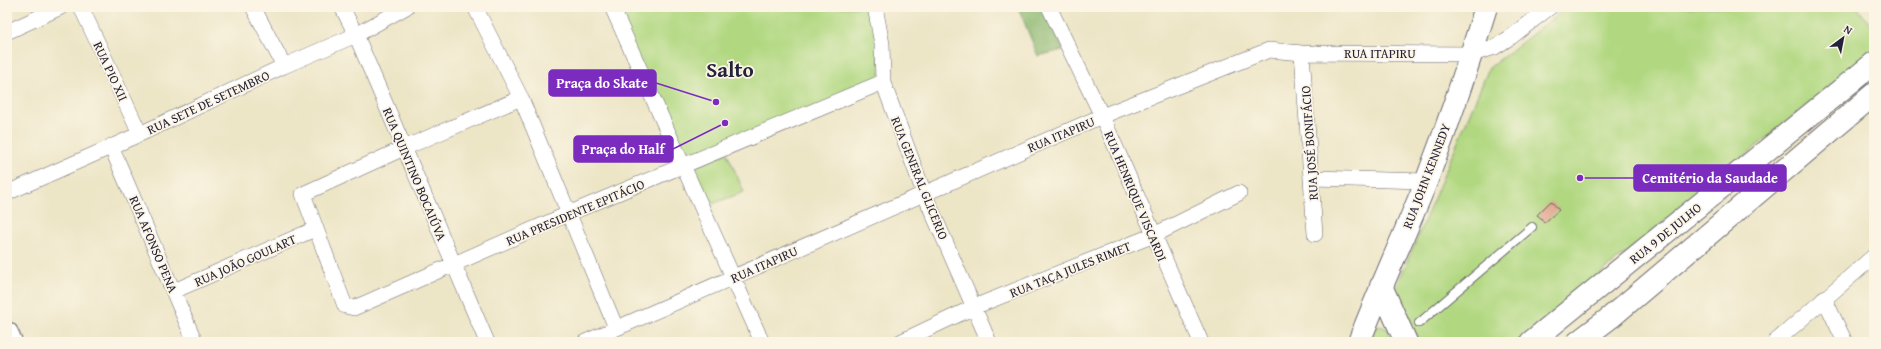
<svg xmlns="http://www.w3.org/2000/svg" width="1881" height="349" viewBox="0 0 1881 349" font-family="'Gentium Book Plus',serif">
  <rect width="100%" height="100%" fill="#fcf5e5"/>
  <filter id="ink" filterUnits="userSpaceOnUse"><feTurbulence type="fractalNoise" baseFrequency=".025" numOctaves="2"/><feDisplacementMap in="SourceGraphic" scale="8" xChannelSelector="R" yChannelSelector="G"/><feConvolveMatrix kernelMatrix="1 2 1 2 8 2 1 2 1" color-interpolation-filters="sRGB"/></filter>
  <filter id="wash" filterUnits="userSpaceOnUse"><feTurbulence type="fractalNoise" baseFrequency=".012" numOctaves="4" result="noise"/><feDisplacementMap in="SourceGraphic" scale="16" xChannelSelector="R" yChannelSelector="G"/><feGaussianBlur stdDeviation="0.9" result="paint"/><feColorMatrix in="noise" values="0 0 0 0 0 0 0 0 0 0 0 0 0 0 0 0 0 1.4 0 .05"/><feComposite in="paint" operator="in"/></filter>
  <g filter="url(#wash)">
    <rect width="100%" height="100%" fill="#ece5c6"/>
    <path fill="#b1d881" stroke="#6a7d5e" d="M613,7H874L881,82L686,164Z
      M1567,7H1857L1874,30V50L1517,342H1420L1396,288L1489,68Z
      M727,153L744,192L709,205L692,168Z
      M1380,326L1388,329L1393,342H1366L1374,329Z"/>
    <path fill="#8cb86f" stroke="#576d55" d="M1018,7H1045L1063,50L1038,56Z"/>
    <g id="blocks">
      <path fill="#dfa58d" d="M1551,201L1559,210L1544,223L1541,218L1537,215Z"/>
    </g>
  </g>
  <g filter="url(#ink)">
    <use href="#blocks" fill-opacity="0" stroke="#69666c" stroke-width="1"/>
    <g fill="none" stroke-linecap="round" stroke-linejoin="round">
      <defs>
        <path id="lane" d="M1419,323L1532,227"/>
        <path id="street" d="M81,7L140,134
          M253,7L284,66
          M342,7L356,35L487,342
          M475,7L521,98L616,328
          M612,7L762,342
          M875,7L882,44L883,82L924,193L989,342
          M1049,7L1102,116L1201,342
          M7,32L61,7
          M1302,53L1315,234
          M521,98L404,148L303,194L345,306L354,308L570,213L883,82
          M111,146L195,342
          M1312,178L1426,181
          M7,193L140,134L284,66L356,35L406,7
          M174,291L315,229
          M1824,298L1845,342
          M585,342L1102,116L1269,50L1302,53L1472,54L1495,47L1511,37L1550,7
          M900,342L974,307L1154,235L1239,193
          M1775,342L1874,256"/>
        <path id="secondary" d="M1381,286L1406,342
          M7,333L11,342
          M1359,342C1380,288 1404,236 1426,182C1448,125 1468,66 1486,7"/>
        <path id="primary" d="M1531,342L1874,63
          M1578,342L1611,317L1874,94"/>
      </defs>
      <use href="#lane" stroke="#69666c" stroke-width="10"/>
      <use href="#street" stroke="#69666c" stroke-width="16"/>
      <use href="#secondary" stroke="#69666c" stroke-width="24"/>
      <use href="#primary" stroke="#69666c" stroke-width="24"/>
      <use href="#lane" stroke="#fff" stroke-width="8"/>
      <use href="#street" stroke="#fff" stroke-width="15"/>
      <use href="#secondary" stroke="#fff" stroke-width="22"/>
      <use href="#primary" stroke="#fff" stroke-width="22"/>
    </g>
  </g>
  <g text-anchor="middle" stroke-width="3.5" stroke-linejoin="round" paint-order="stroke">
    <g font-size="13" fill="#22223b" stroke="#fcf5e5">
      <text x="1380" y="58">RUA ITAPIRU</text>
      <text transform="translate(111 71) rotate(65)" y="5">RUA PIO XII</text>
      <text transform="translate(208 102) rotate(-25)" y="5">RUA SETE DE SETEMBRO</text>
      <text transform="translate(1061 134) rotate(-23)" y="5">RUA ITAPIRU</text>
      <text transform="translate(1309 143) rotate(-94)" y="5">RUA JOSÉ BONIFÁCIO</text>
      <text transform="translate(415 174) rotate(67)" y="5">RUA QUINTINO BOCAIÚVA</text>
      <text transform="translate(1426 176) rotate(-69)" y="5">RUA JOHN KENNEDY</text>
      <text transform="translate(920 178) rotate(68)" y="5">RUA GENERAL GLICERIO</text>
      <text transform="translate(1136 196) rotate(67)" y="5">RUA HENRIQUE VISCARDI</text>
      <text transform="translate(575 212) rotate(-23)" y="5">RUA PRESIDENTE EPITÁCIO</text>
      <text transform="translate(1665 233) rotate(-39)" y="5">RUA 9 DE JULHO</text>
      <text transform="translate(154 244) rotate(67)" y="5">RUA AFONSO PENA</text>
      <text transform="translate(245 260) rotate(-24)" y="5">RUA JOÃO GOULART</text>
      <text transform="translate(764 264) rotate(-24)" y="5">RUA ITAPIRU</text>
      <text transform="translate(1070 269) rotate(-22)" y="5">RUA TAÇA JULES RIMET</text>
    </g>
    <g font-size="21" font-weight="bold" fill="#22223b" stroke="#fcf5e5">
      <text x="730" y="77">Salto</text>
    </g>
  </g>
  <path fill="none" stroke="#7b2cbf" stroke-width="1.5" d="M716 102L656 83M725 123L673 149M1580 178L1634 178"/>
  <g fill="#7b2cbf" stroke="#fcf5e5" stroke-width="1.5">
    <circle cx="716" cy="102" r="4"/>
    <circle cx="725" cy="123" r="4"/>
    <circle cx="1580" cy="178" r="4"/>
  </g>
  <g fill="#7b2cbf" stroke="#7b2cbf" stroke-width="1.5">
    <rect x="549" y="70" width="107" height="26" rx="4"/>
    <rect x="574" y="136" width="99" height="26" rx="4"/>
    <rect x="1634" y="165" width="152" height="26" rx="4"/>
  </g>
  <g font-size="14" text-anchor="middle" font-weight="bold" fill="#fff">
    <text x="602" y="88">Praça do Skate</text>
    <text x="623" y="154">Praça do Half</text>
    <text x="1710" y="183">Cemitério da Saudade</text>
  </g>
  <rect width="1881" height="349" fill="none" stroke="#fcf5e5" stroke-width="24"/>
  <g transform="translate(1843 38) rotate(32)" stroke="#fcf5e5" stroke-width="3" paint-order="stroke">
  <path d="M0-3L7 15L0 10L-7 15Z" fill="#22223b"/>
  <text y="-6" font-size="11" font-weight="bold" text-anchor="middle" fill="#22223b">N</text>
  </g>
</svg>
